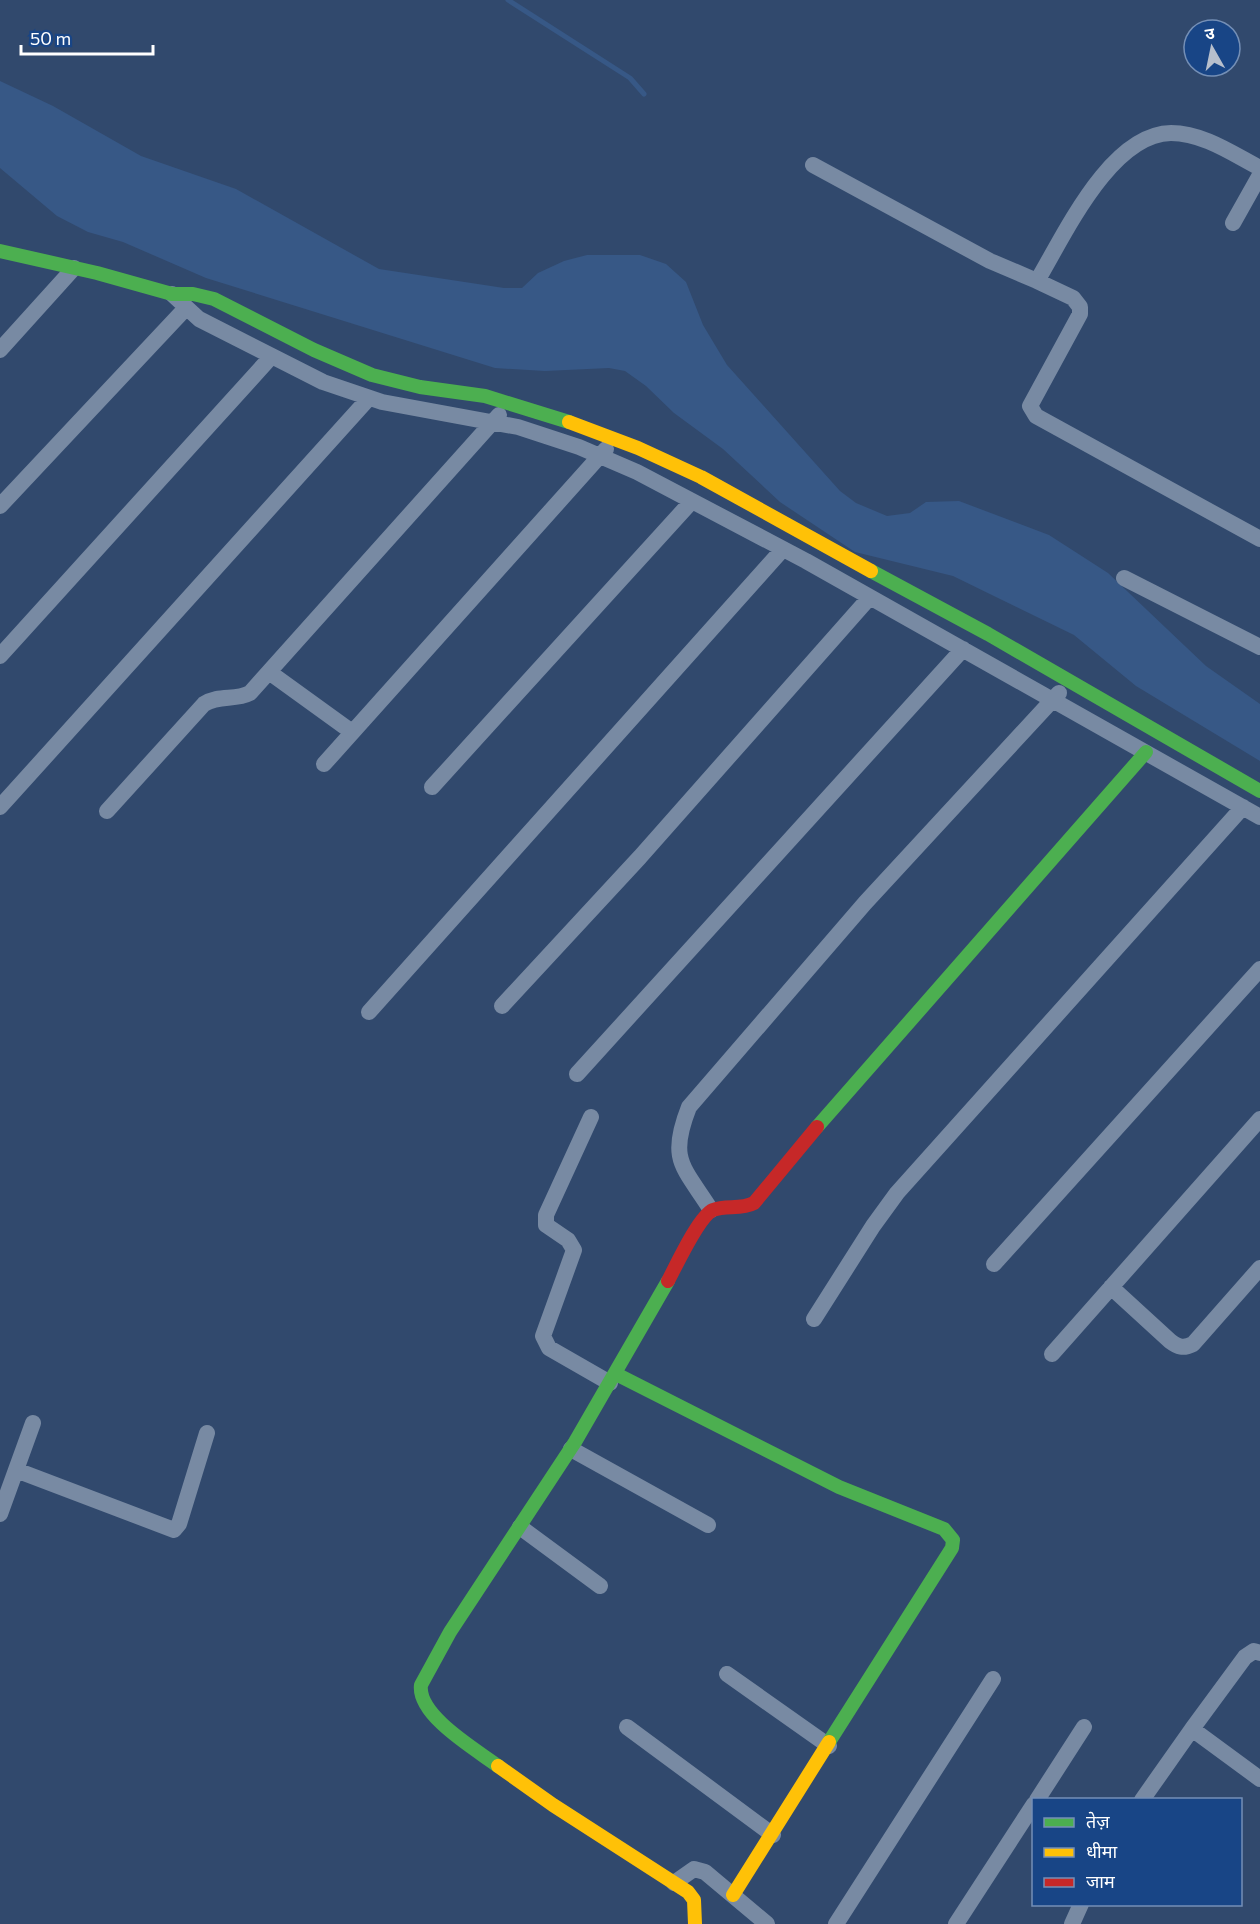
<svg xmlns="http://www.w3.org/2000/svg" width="1260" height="1924" viewBox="0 0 1260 1924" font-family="Commissioner,'Noto Sans Devanagari',sans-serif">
  <rect width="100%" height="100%" fill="#31496d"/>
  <path fill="#375886" d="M0,81L53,106L141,156L236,189L379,269L504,288H522L538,273L564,261L587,255H640L666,264L686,282L703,325L727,365L840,491L856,503L887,516L910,513L926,502L959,501L1049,535L1108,573L1206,666L1260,704V761L1136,686L1074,635L953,576L855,552L780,502L723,449L674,413L646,386L625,371L609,368L545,371L495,368L206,278L123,242L88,232L57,216L0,168Z"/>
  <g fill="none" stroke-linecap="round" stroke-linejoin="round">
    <path stroke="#375886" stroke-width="5" d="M508,0L630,78L644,94"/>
    <path stroke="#788aa3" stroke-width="16" d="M813,165L990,261L1037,281
      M1260,168C1233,154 1203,133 1171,133C1110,134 1064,236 1037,281L1073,298L1080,307V314L1030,406L1036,416L1260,539
      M1233,223L1260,175
      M172,294L199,319L323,382L382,402L518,427L579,447L637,472L806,561L1260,817
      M0,350L74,268
      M0,506L185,309
      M1124,578L1260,647
      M0,656L271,357
      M269,672L352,732
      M324,764L606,449
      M432,787L692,501
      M0,807L369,398
      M107,811L204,704C219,694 235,701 250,693L499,415
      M502,1006L640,857L870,597
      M369,1012L783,549
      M577,1074L963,649
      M591,1117L546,1215V1225L568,1240L574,1250L543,1336L549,1348L610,1383
      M711,1210C683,1166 668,1160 689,1107L865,903L1059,693
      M994,1264L1260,969
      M1111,1287L1170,1341C1178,1347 1183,1349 1193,1344L1260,1268
      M814,1319L873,1226L897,1193L1243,807
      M1052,1354L1260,1119
      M571,1449L708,1525
      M16,1470L174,1530L179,1524L207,1433
      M0,1514L33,1423
      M520,1527L600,1586
      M727,1674L829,1746
      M627,1727L773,1835
      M1192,1729L1245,1657L1254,1651L1260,1653
      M1037,1800L1084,1727
      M1142,1800L1192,1729L1260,1779
      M674,1883L694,1869L705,1872L767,1924
      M836,1924L993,1679
      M956,1924L1034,1804
      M1072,1924L1081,1904"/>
    <path stroke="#4caf50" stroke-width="14" d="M0,251L97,273L172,294H193L214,299L314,350L372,375L420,387L485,396L569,422
      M871,571L988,634L1260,791
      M817,1127L1146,752
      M616,1374L839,1487L944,1529L953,1540L952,1548L829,1742
      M498,1766C475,1749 417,1715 421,1685L450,1632L575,1442L668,1281"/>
    <path stroke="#ffc107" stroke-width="14" d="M569,422L638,448L701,477L871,571
      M498,1766L553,1805L688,1892L694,1900L695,1924
      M733,1895L829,1742"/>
    <path stroke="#c62828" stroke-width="14" d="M668,1281C676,1266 699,1216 713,1210C726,1205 741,1210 754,1203L817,1127"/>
  </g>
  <rect x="1032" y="1798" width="210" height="108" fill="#184586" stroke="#748fb6" stroke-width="1.5"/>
  <rect x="1044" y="1818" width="30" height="9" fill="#4caf50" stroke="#748fb6" stroke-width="1.5"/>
  <text x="1086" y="1828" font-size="18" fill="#ffffff">तेज़</text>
  <rect x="1044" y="1848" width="30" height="9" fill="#ffc107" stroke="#748fb6" stroke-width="1.5"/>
  <text x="1086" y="1858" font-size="18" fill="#ffffff">धीमा</text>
  <rect x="1044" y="1878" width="30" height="9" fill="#c62828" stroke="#748fb6" stroke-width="1.5"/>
  <text x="1086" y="1888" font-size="18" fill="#ffffff">जाम</text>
  <g transform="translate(1212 48) rotate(351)"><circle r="28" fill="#184586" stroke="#748fb6" stroke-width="1.5"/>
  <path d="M0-4.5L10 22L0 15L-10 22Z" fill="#b7bfcc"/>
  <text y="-9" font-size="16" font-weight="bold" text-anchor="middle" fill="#ffffff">उ</text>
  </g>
  <path d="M21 45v9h132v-9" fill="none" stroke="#ffffff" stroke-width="3"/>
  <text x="30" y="45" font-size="18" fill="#ffffff" stroke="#184586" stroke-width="4.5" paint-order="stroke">50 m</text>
</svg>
